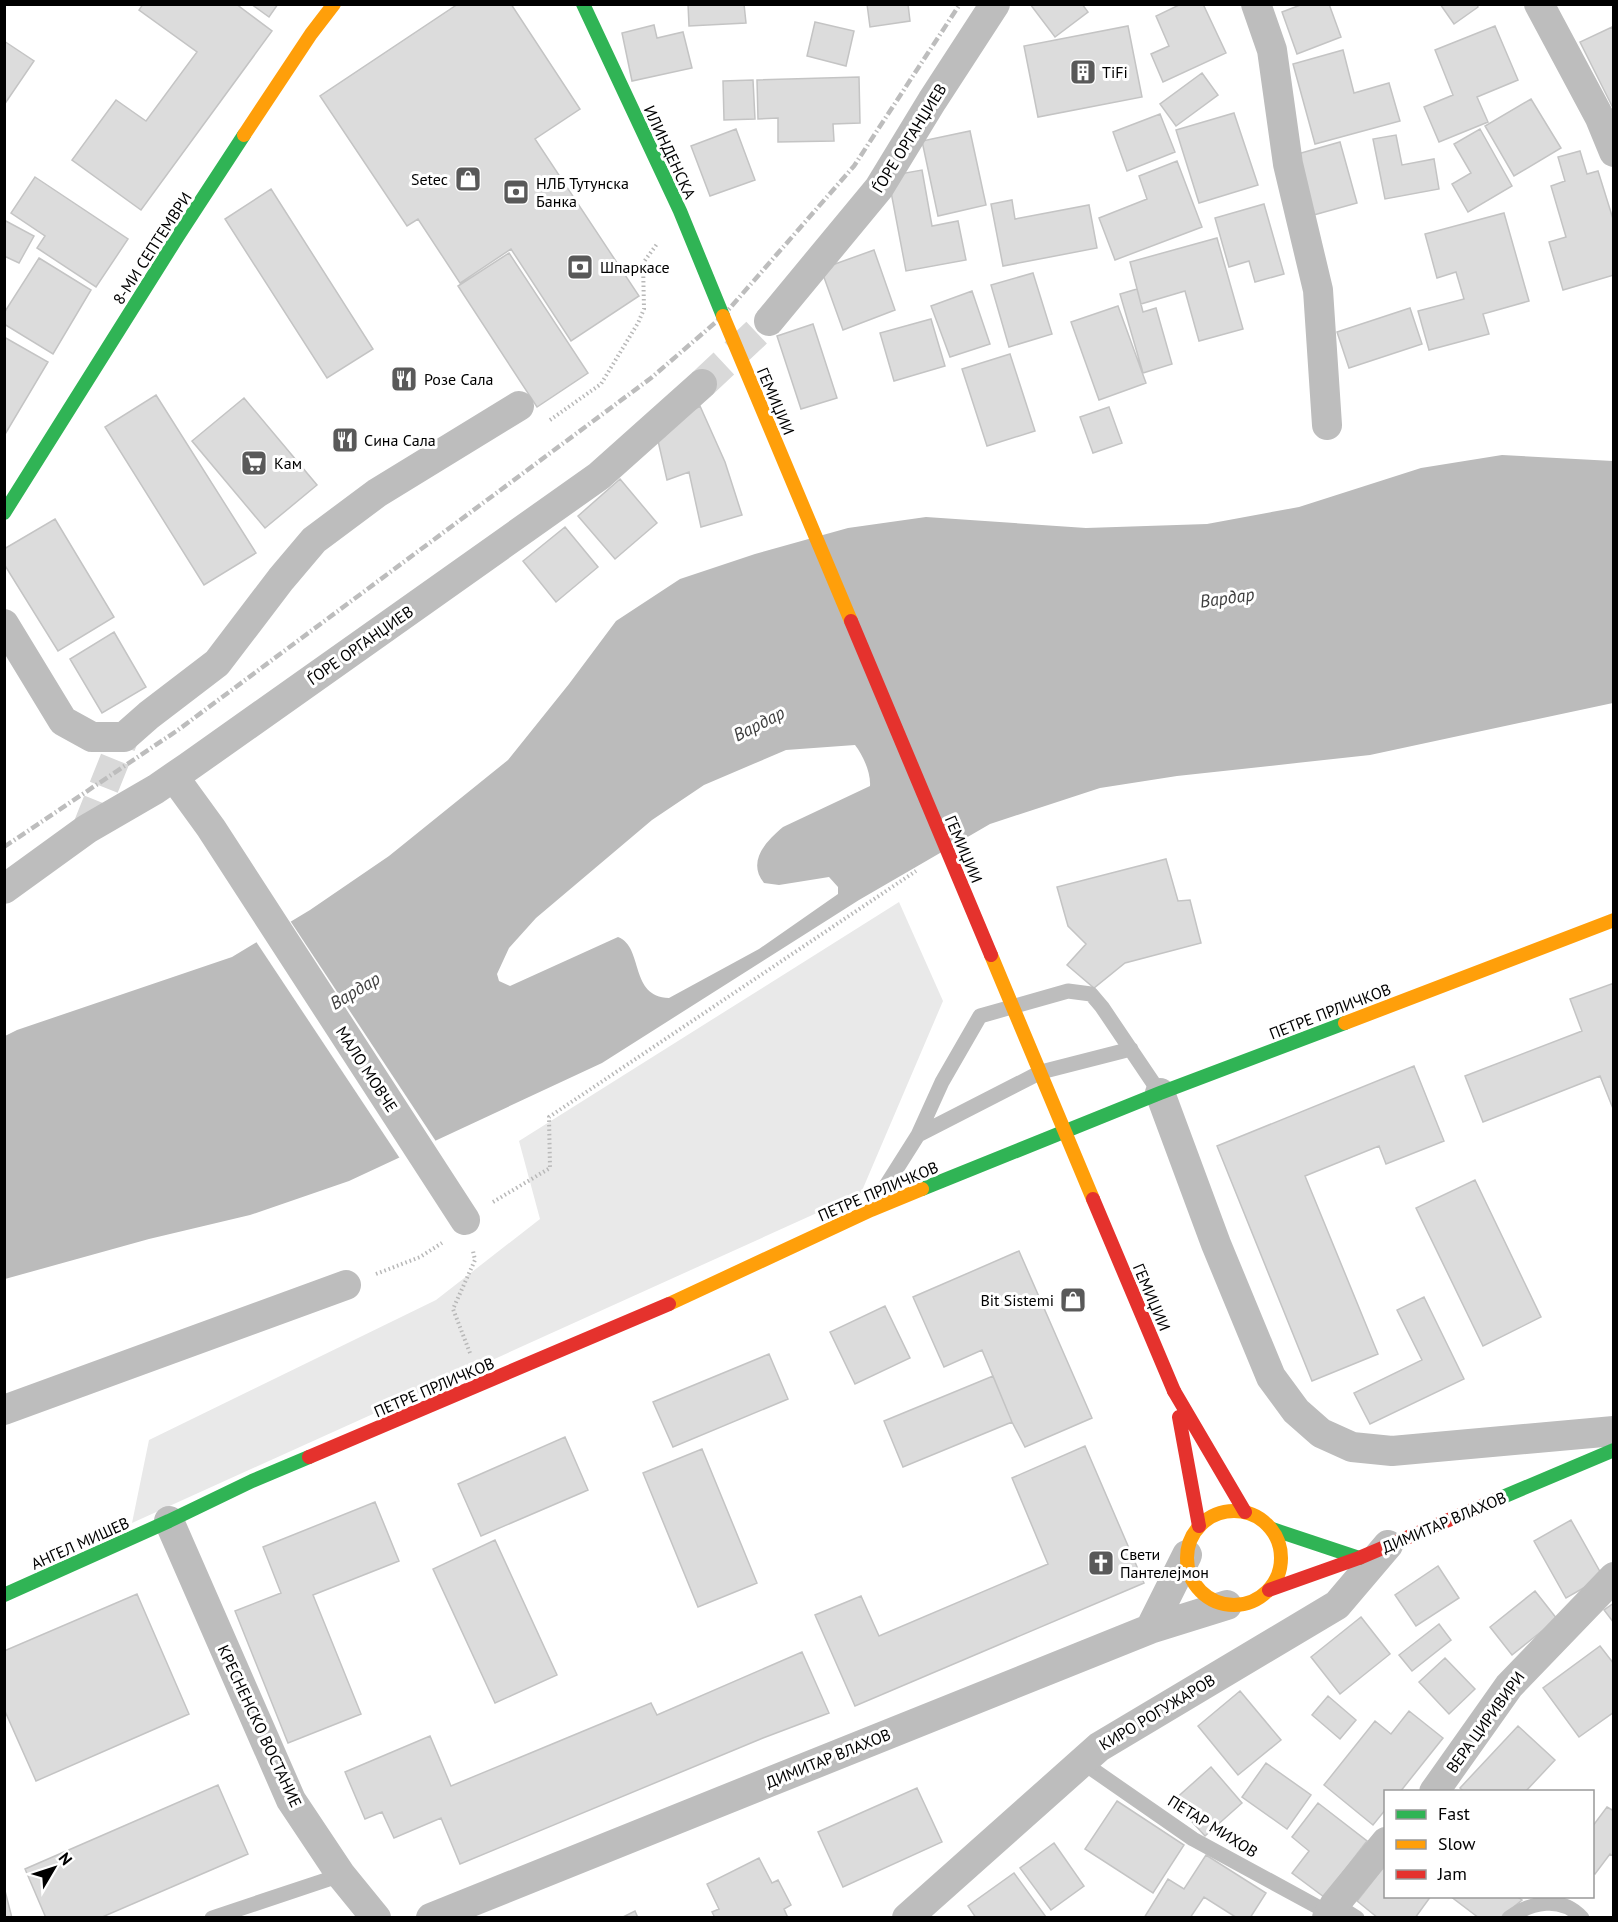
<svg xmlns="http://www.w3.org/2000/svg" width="1618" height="1922" viewBox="0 0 1618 1922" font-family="'PT Sans',sans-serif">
  <rect width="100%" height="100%" fill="#fff"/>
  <path fill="#e9e9e9" d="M899,902L943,1001L861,1193L132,1523L149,1440L436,1300L540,1219L519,1141Z"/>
  <path fill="#bbb" fill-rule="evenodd" d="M1502,455L1613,461V703L1370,755L1177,776L1100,788L990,824L859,900L602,1063L349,1181L250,1215L149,1239L5,1279V1036L17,1030L232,957L310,910L389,856L508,760L569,684L616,621L680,579L755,554L848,528L926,517L1086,528L1207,524L1299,507L1421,468ZM855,745C863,755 871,773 870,786L783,827C765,842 747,862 764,883L779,885L829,877L838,887V894L759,949L669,998C629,997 644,947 618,937L510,986L499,981L497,974L509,948L536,918L652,820L704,785L786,750Z"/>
  <path fill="#fff" d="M289,919L437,1143L401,1160L255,940Z"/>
  <path fill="#dcdcdc" stroke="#c4c4c4" stroke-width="1.5" d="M143,4H236L272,31L141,210L72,160L116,100L146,121L197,52L139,10Z
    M251,4H278L269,17Z
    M458,4H511L580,109L535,139L639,296L571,341L511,249L460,283L418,219L407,226L320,96Z
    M688,4H744L746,23L689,26Z
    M867,4H908L910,21L870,27Z
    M1030,4H1082L1088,12L1055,37Z
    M1181,4H1203L1226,53L1163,82L1151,54L1169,46L1156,16Z
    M1303,4H1329L1341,37L1297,54L1282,12Z
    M1440,4H1477L1478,7L1454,24Z
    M815,22L854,31L846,66L807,56Z
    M654,25L657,38L683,32L692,68L632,81L622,33Z
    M1128,26L1142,97L1038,117L1024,46Z
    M1495,26L1518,80L1477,97L1488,122L1439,142L1424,107L1453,95L1435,50Z
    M1612,27L1614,31V110L1580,42Z
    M4,41L34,61L4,105Z
    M1343,50L1354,93L1389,83L1400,121L1315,144L1293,64Z
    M1202,73L1218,95L1176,126L1160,104Z
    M859,77L860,123L833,124L834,141L778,142V118L758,119L757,80Z
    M753,80L755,119L724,120L723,81Z
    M1531,99L1561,148L1514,176L1485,126Z
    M1234,113L1258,185L1199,203L1176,130Z
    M1160,114L1175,152L1127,171L1113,132Z
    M736,129L755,180L710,196L691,146Z
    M1480,129L1512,186L1468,212L1452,184L1471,173L1454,144Z
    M970,131L986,205L938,216L922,141Z
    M1396,135L1402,165L1434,159L1439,189L1385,199L1373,139Z
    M1340,142L1357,203L1310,216L1294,155Z
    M1580,151L1587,174L1598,171L1614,222V275L1563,290L1549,242L1566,237L1551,186L1565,181L1558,157Z
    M1177,161L1202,227L1115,260L1099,218L1147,199L1139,176Z
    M922,170L932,226L958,221L966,260L906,271L888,176Z
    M35,177L128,239L96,287L37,248L45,236L11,213Z
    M271,189L373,349L327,378L225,219Z
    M1012,200L1015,219L1089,205L1097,248L1003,266L991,204Z
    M1264,204L1284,274L1255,282L1249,261L1229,267L1215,218Z
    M1504,213L1529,301L1483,314L1489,334L1429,350L1418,311L1464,299L1456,272L1437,278L1425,234Z
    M4,220L34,236L19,263L4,256Z
    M1217,238L1243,329L1199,341L1185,291L1141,304L1130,262Z
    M874,250L895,310L843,330L821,269Z
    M509,253L588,373L537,407L458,286Z
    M39,258L91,290L53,354L4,324V313Z
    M1033,273L1052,334L1009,347L991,285Z
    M1137,289L1143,312L1156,308L1172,364L1143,373L1120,294Z
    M972,291L990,344L950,357L931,306Z
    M1118,306L1146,383L1099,400L1071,322Z
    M1410,308L1422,344L1349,368L1337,332Z
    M931,319L945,366L894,381L880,333Z
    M813,324L837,398L801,409L777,336Z
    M4,337L48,362L4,436Z
    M1010,354L1035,431L987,446L962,369Z
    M156,395L256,553L204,585L105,427Z
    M244,398L317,485L265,528L192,441Z
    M700,406L725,462L742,515L701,527L689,472L667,480L656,432Z
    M1109,407L1122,443L1093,453L1080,417Z
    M620,479L657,523L615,559L578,516Z
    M55,519L114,617L58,651L4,564V549Z
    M565,527L598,567L556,602L523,561Z
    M114,632L146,687L102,713L70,659Z
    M1166,859L1178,901L1190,900L1201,943L1125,963L1094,988L1067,965L1086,944L1068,926L1057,887Z
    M1614,983V1111L1600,1076L1483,1122L1465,1076L1582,1031L1570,999Z
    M1414,1066L1444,1141L1386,1164L1379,1146L1305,1176L1378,1354L1312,1381L1217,1146Z
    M1475,1180L1541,1317L1483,1346L1416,1208Z
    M1019,1251L1092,1418L1025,1447L1012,1422L982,1350L944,1367L913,1297Z
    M1424,1297L1464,1379L1370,1424L1354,1393L1422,1360L1397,1310Z
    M885,1306L910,1358L855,1384L830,1332Z
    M769,1354L788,1399L673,1447L653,1402Z
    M993,1376L1012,1422L903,1467L884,1421Z
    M565,1437L588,1490L481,1536L458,1484Z
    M1085,1446L1144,1583L855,1706L815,1615L861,1596L879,1636L1048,1564L1012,1478Z
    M702,1449L757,1583L698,1607L643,1473Z
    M375,1502L399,1561L313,1595L361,1714L288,1743L235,1611L281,1593L263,1547Z
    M1571,1520L1603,1577L1566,1598L1534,1541Z
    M495,1540L557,1675L495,1703L433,1569Z
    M1438,1566L1459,1598L1416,1626L1395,1595Z
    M1535,1591L1557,1619L1512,1655L1490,1627Z
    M137,1594L189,1714L36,1781L4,1709V1651Z
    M1614,1603V1623L1604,1610Z
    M1361,1617L1390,1654L1340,1694L1311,1657Z
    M1439,1624L1451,1640L1412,1671L1399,1655Z
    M1600,1646L1614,1664V1712L1579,1737L1543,1688Z
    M802,1652L829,1713L763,1738L460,1864L441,1818L394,1838L382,1812L365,1819L345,1772L430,1736L451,1786L651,1703L657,1715Z
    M1445,1658L1475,1689L1449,1714L1419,1682Z
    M1240,1691L1281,1740L1238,1775L1198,1726Z
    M1328,1696L1356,1720L1340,1739L1312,1715Z
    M1409,1711L1443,1738L1400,1792H1386V1809L1373,1825L1324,1785L1375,1721L1391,1734Z
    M1518,1726L1555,1760L1525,1792H1464L1460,1788Z
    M1266,1763L1311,1795L1287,1829L1242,1797Z
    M1211,1767L1242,1803L1205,1836L1173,1801Z
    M218,1785L248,1854L100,1918H46L25,1869Z
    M917,1788L942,1842L843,1887L818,1832Z
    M1117,1801L1184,1845L1153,1893L1085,1849Z
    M1318,1803L1367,1841L1324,1897L1292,1873L1309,1851L1292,1837Z
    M1607,1807L1614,1811V1857L1610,1854L1595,1874L1592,1872V1827Z
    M1054,1843L1084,1886L1051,1910L1020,1868Z
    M1206,1855L1266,1893L1250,1918H1237L1204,1897L1190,1918H1144L1168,1879L1184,1889Z
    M759,1858L772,1883L778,1880L791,1905L784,1909L788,1918H715L712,1912L719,1909L707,1884Z
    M1386,1864V1896H1431L1415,1918H1378L1357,1901Z
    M1014,1873L1046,1917L976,1918L968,1906Z
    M4,1887L12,1918H4Z
    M1450,1896H1516L1522,1900L1500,1918H1479Z
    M635,1911L638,1918H621Z"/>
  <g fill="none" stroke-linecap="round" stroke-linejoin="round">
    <path stroke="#d9d9d9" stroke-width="30" stroke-dasharray="30 15" stroke-linecap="butt" d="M702,384L769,321
      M87,829L124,737"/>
    <path stroke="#b8b8b8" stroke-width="4" stroke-dasharray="1.5 3" stroke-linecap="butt" d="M550,420L601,384L638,323L644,309L643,263L657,244
      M493,1202L550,1168L549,1117L916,871
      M376,1274L420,1257L442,1243
      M470,1353L453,1309L475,1260L473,1251"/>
    <path stroke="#bdbdbd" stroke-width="15" d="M918,1135L1041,1072L1131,1049
      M875,1203L918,1135L942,1082L980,1016L1068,991L1091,994L1102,1007L1160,1093
      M1082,1762L1193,1839L1329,1913
      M1335,1904L1357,1918
      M212,1918L341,1875
      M1509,1918C1531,1902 1561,1895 1582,1918"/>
    <path stroke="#bdbdbd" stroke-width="30" d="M1256,4L1272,50L1288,164L1318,290L1327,425
      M1539,4L1600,118L1614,152
      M769,321L879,188L932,101L995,4
      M4,624L63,721L92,737H124L149,715L217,663L281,579L314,540L377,493L519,406
      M174,777L211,828L465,1220
      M4,889L87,829L156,789L188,767L599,476L702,384
      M1160,1093L1216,1244L1271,1377L1296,1411L1321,1433L1352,1447L1392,1451L1614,1431
      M4,1410L346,1285
      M169,1521L291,1800L341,1875L376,1918
      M1150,1629L1187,1555
      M1434,1792L1509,1686L1614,1577
      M431,1918L1150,1629L1227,1605
      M907,1918L1099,1747L1337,1605L1388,1545
      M1327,1918L1335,1904L1386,1842"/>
    <path stroke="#30b455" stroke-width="14" d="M583,4L680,211L723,316
      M4,513L178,236L244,135
      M922,1189L1160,1093L1345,1023
      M1498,1499L1614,1450
      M1272,1529L1359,1558
      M4,1595L169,1521L252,1481L309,1457"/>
    <path stroke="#ff9f0a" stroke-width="14" d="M244,135L311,34L334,4
      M1345,1023L1614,920
      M669,1304L871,1210L922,1189
      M1187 1558a47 47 0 1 1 94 0a47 47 0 1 1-94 0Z"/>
    <path stroke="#e5322d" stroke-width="14" d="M1174,1391L1245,1512
      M1179,1417L1199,1526
      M309,1457L669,1304
      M1269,1590L1359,1558L1498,1499"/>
    <path stroke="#bdbdbd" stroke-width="4.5" stroke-dasharray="9 3 1.5 3" stroke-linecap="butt" d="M4,847L178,730L651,378L723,316L854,166L960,4"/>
    <path stroke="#ff9f0a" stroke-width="14" d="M723,316L851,621
      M991,955L1093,1199"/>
    <path stroke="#e5322d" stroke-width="14" d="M851,621L991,955
      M1093,1199L1174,1391"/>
  </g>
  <defs>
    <symbol id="building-square" viewBox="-11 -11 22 22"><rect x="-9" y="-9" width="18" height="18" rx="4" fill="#595959" stroke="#fff"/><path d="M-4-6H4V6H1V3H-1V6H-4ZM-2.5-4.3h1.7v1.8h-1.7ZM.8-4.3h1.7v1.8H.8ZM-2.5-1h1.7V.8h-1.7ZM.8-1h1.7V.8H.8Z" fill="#fff"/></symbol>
    <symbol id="shop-square" viewBox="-11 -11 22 22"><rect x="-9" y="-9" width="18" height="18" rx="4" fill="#595959" stroke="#fff"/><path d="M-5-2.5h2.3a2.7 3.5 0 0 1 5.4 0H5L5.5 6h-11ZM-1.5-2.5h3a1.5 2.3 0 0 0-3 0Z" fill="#fff"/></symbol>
    <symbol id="bank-square" viewBox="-11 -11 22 22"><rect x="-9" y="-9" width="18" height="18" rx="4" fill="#595959" stroke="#fff"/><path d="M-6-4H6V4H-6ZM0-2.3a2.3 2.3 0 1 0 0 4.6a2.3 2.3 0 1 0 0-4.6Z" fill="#fff"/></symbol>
    <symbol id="restaurant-square" viewBox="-11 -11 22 22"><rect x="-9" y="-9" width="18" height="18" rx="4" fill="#595959" stroke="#fff"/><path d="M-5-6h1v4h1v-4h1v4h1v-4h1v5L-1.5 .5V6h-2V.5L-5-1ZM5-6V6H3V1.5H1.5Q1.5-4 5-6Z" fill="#fff"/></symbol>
    <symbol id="supermarket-square" viewBox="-11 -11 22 22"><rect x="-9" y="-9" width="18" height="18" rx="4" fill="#595959" stroke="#fff"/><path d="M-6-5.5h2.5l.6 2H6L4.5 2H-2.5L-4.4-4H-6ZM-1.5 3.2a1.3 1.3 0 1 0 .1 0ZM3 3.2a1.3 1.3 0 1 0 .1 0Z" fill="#fff"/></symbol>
    <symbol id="church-square" viewBox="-11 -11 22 22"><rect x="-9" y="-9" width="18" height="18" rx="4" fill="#595959" stroke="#fff"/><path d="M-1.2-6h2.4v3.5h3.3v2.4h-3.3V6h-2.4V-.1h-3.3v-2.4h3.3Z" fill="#fff"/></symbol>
  </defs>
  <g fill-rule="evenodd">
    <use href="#building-square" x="1068" y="57" width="30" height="30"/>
    <use href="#shop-square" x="453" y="164" width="30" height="30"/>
    <use href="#bank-square" x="501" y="177" width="30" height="30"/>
    <use href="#bank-square" x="565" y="252" width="30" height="30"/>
    <use href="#restaurant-square" x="389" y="364" width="30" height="30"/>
    <use href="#restaurant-square" x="330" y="425" width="30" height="30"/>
    <use href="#supermarket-square" x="239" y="448" width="30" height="30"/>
    <use href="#shop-square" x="1058" y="1285" width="30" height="30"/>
    <use href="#church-square" x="1086" y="1548" width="30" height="30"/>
  </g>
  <g text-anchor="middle" stroke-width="6" stroke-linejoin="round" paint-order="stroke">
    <g font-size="16" fill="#000" stroke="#fff" text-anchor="start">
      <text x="1102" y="78">TiFi</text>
      <text x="448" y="185" text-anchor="end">Setec</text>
      <text x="536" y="189">НЛБ Тутунска<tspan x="536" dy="18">Банка</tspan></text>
      <text x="600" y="273">Шпаркасе</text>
      <text x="424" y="385">Розе Сала</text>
      <text x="364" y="446">Сина Сала</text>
      <text x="274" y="469">Кам</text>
      <text x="1054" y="1306" text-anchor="end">Bit Sistemi</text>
      <text x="1120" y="1560">Свети<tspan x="1120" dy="18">Пантелејмон</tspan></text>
    </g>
    <g font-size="16" fill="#000" stroke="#fff">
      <text transform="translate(909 138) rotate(-58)" y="6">ЃОРЕ ОРГАНЏИЕВ</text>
      <text transform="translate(670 152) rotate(65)" y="6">ИЛИНДЕНСКА</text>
      <text transform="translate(152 248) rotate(-57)" y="6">8-МИ СЕПТЕМВРИ</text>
      <text transform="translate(776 401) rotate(67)" y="6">ГЕМИЏИИ</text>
      <text transform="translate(360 645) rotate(-35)" y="6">ЃОРЕ ОРГАНЏИЕВ</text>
      <text transform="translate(964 849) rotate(67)" y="6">ГЕМИЏИИ</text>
      <text transform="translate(1330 1011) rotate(-21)" y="6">ПЕТРЕ ПРЛИЧКОВ</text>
      <text transform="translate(367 1069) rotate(57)" y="6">МАЛО МОВЧЕ</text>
      <text transform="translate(878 1191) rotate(-23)" y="6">ПЕТРЕ ПРЛИЧКОВ</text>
      <text transform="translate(1152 1297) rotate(67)" y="6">ГЕМИЏИИ</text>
      <text transform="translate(434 1387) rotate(-23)" y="6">ПЕТРЕ ПРЛИЧКОВ</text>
      <text transform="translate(1444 1522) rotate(-23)" y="6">ДИМИТАР ВЛАХОВ</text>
      <text transform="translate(80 1543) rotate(-24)" y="6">АНГЕЛ МИШЕВ</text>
      <text transform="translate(1157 1712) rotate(-31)" y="6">КИРО РОГУЖАРОВ</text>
      <text transform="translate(1485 1722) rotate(-54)" y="6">ВЕРА ЦИРИВИРИ</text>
      <text transform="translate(260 1726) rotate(65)" y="6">КРЕСНЕНСКО ВОСТАНИЕ</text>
      <text transform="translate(828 1758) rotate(-22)" y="6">ДИМИТАР ВЛАХОВ</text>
      <text transform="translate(1213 1826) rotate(32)" y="6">ПЕТАР МИХОВ</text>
    </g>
    <g font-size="18" font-style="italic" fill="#3f3f3f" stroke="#fff">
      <text transform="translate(1227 598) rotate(-8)" y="6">Вардар</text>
      <text transform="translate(759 724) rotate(-27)" y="6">Вардар</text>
      <text transform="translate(355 991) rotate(-31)" y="6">Вардар</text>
    </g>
  </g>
  <rect width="1618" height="1922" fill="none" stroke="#000000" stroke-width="12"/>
  <rect x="1384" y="1790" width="210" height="108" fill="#ffffff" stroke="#999999" stroke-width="1.5"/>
  <rect x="1396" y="1810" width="30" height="9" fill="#30b455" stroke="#999999" stroke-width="1.5"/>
  <text x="1438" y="1820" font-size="18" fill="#000000">Fast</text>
  <rect x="1396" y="1840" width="30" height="9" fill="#ff9f0a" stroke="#999999" stroke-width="1.5"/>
  <text x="1438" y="1850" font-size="18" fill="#000000">Slow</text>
  <rect x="1396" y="1870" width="30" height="9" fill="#e5322d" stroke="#999999" stroke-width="1.5"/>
  <text x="1438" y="1880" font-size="18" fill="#000000">Jam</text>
  <g transform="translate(54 1868) rotate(51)" stroke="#ffffff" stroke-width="4.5" paint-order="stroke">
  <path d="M0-4.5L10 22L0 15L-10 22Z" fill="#000000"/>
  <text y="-9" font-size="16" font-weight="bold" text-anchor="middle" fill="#000000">N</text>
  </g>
</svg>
